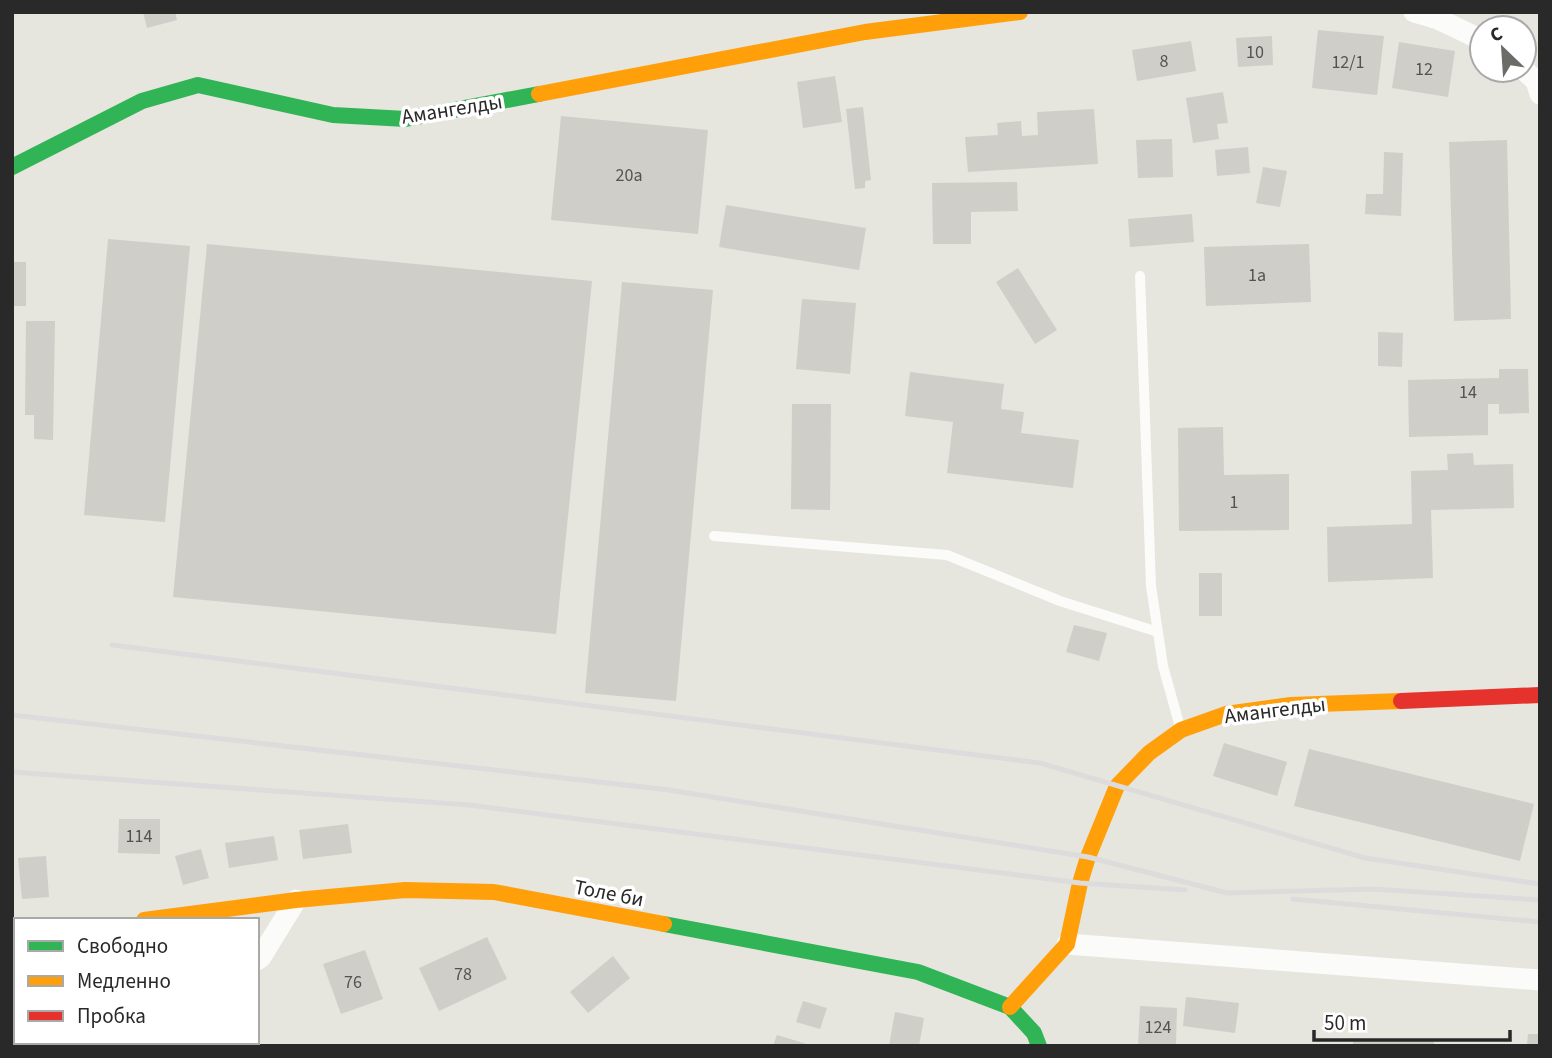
<svg xmlns="http://www.w3.org/2000/svg" width="1552" height="1058" viewBox="0 0 1552 1058" font-family="'Source Sans 3',sans-serif">
  <rect width="100%" height="100%" fill="#e6e5de"/>
  <path fill="#cfcec9" d="M143,12H175L177,20L147,28Z
    M1318,30L1384,36L1377,95L1312,88Z
    M1272,36L1273,65L1238,67L1236,38Z
    M1191,41L1196,71L1137,81L1132,50Z
    M1399,42L1455,51L1448,97L1392,88Z
    M835,76L842,122L803,128L797,82Z
    M1223,92L1228,123L1217,124L1219,139L1193,143L1186,98Z
    M863,107L871,180L865,181V188L855,189L846,109Z
    M1094,109L1098,164L968,172L965,137L998,135L997,123L1021,121L1022,136L1038,135L1037,112Z
    M561,116L708,130L698,234L551,220Z
    M1172,139L1173,177L1138,178L1136,140Z
    M1507,140L1511,319L1454,321L1449,142Z
    M1248,147L1250,173L1217,176L1215,150Z
    M1384,152L1403,153L1401,216L1365,214L1366,194H1383Z
    M1263,167L1287,171L1280,207L1256,203Z
    M1017,182L1018,211L971,212V244H933L932,183Z
    M726,205L866,228L859,270L719,247Z
    M1192,214L1194,242L1130,247L1128,219Z
    M108,239L190,246L165,522L84,515Z
    M207,244L592,281L556,634L173,597Z
    M1309,244L1311,302L1206,306L1204,247Z
    M12,262H26V306H12Z
    M1018,268L1057,330L1035,344L996,282Z
    M622,282L713,290L676,701L585,693Z
    M802,299L856,303L850,374L796,369Z
    M26,321H55L53,440L34,439V415H25Z
    M1378,332L1403,333L1402,367L1378,366Z
    M1499,369H1528L1529,413L1499,414V404H1488V435L1409,437L1408,380L1499,378Z
    M910,372L1004,384L1001,409L1024,412L1021,433L1079,440L1073,488L947,473L953,422L905,416Z
    M792,404H831L830,510L791,509Z
    M1223,427L1224,475L1289,474V530L1179,531L1178,428Z
    M1473,453L1474,465L1513,464L1514,508L1431,510L1433,578L1328,582L1327,527L1412,524L1411,471L1448,470L1447,454Z
    M1199,573H1222V616H1199Z
    M1074,625L1107,633L1099,661L1066,652Z
    M1224,743L1287,762L1277,796L1213,776Z
    M1309,749L1534,804L1520,861L1294,806Z
    M119,819H160V854L118,853Z
    M348,824L352,853L303,859L299,830Z
    M274,836L278,860L229,868L225,843Z
    M201,849L209,878L183,885L175,856Z
    M46,856L49,897L22,899L18,858Z
    M487,937L507,979L439,1011L419,968Z
    M365,950L383,999L341,1014L323,964Z
    M613,956L630,978L588,1013L570,992Z
    M1186,997L1239,1003L1235,1033L1183,1026Z
    M803,1001L827,1008L820,1029L796,1022Z
    M1140,1006L1177,1008L1176,1046H1138Z
    M895,1012L924,1018L919,1046H889Z
    M1528,1034H1540V1046H1527Z
    M777,1035L810,1045V1046H773Z
    M1353,1039L1434,1040V1046H1353Z"/>
  <g fill="none" stroke-linecap="round" stroke-linejoin="round">
    <path stroke="#fbfbfa" stroke-width="10" d="M1140,276L1151,586L1163,666L1180,727
      M714,536L947,555L1060,601L1158,632"/>
    <path stroke="#fbfbfa" stroke-width="21" d="M1414,12L1438,19L1482,40
      M1524,70L1536,81L1540,94
      M1067,944L1540,980
      M257,960L261,957L296,900
      M70,1046L79,1042"/>
    <path stroke="#30b455" stroke-width="16" d="M12,167L142,101L198,85L333,115L406,119L539,94
      M664,924L918,972L1010,1007L1034,1033L1039,1046"/>
    <path stroke="#ff9f0a" stroke-width="16" d="M539,94L865,32L1020,12
      M144,920L296,900L405,890L494,892L664,924
      M12,937H16
      M1010,1007L1067,944L1080,883L1088,857L1117,786L1149,753L1181,730L1226,714L1291,705L1401,701"/>
    <path stroke="#e5322d" stroke-width="16" d="M1401,701L1540,695"/>
    <path stroke="#dddcdd" stroke-width="5" d="M112,645L1040,763L1365,858L1540,884
      M12,715L669,790L1088,857L1227,893L1373,889L1540,900
      M12,772L469,805L1080,883L1185,890
      M1293,899L1540,922"/>
  </g>
  <g text-anchor="middle" stroke-width="7" stroke-linejoin="round" paint-order="stroke">
    <g font-size="18" fill="#535352">
      <text x="1255" y="58">10</text>
      <text x="1164" y="67">8</text>
      <text x="1348" y="68">12/1</text>
      <text x="1424" y="75">12</text>
      <text x="629" y="181">20а</text>
      <text x="1257" y="281">1а</text>
      <text x="1468" y="398">14</text>
      <text x="1234" y="508">1</text>
      <text x="139" y="842">114</text>
      <text x="463" y="980">78</text>
      <text x="353" y="988">76</text>
      <text x="1158" y="1033">124</text>
    </g>
    <g font-size="21" fill="#292929" stroke="#fff">
      <text transform="translate(452 109) rotate(-9)" y="7">Амангелды</text>
      <text transform="translate(1275 710) rotate(-7)" y="7">Амангелды</text>
      <text transform="translate(609 893) rotate(11)" y="7">Толе би</text>
    </g>
  </g>
  <rect width="1552" height="1058" fill="none" stroke="#292929" stroke-width="28"/>
  <rect x="14" y="918" width="245" height="126" fill="#ffffff" stroke="#a9a9a9" stroke-width="2"/>
  <rect x="28" y="941" width="35" height="10" fill="#30b455" stroke="#a9a9a9" stroke-width="2"/>
  <text x="77" y="953" font-size="21" fill="#292929">Свободно</text>
  <rect x="28" y="976" width="35" height="10" fill="#ff9f0a" stroke="#a9a9a9" stroke-width="2"/>
  <text x="77" y="988" font-size="21" fill="#292929">Медленно</text>
  <rect x="28" y="1011" width="35" height="10" fill="#e5322d" stroke="#a9a9a9" stroke-width="2"/>
  <text x="77" y="1023" font-size="21" fill="#292929">Пробка</text>
  <g transform="translate(1503 49) rotate(335)"><circle r="33" fill="#ffffff" stroke="#a9a9a9" stroke-width="2"/>
  <path d="M0-5L12 26L0 18L-12 26Z" fill="#6b6b68"/>
  <text y="-10" font-size="19" font-weight="bold" text-anchor="middle" fill="#292929">С</text>
  </g>
  <path d="M1314 1030v10h196v-10" fill="none" stroke="#292929" stroke-width="3.5"/>
  <text x="1324" y="1030" font-size="21" fill="#292929" stroke="#ffffff" stroke-width="5" paint-order="stroke">50 m</text>
</svg>
